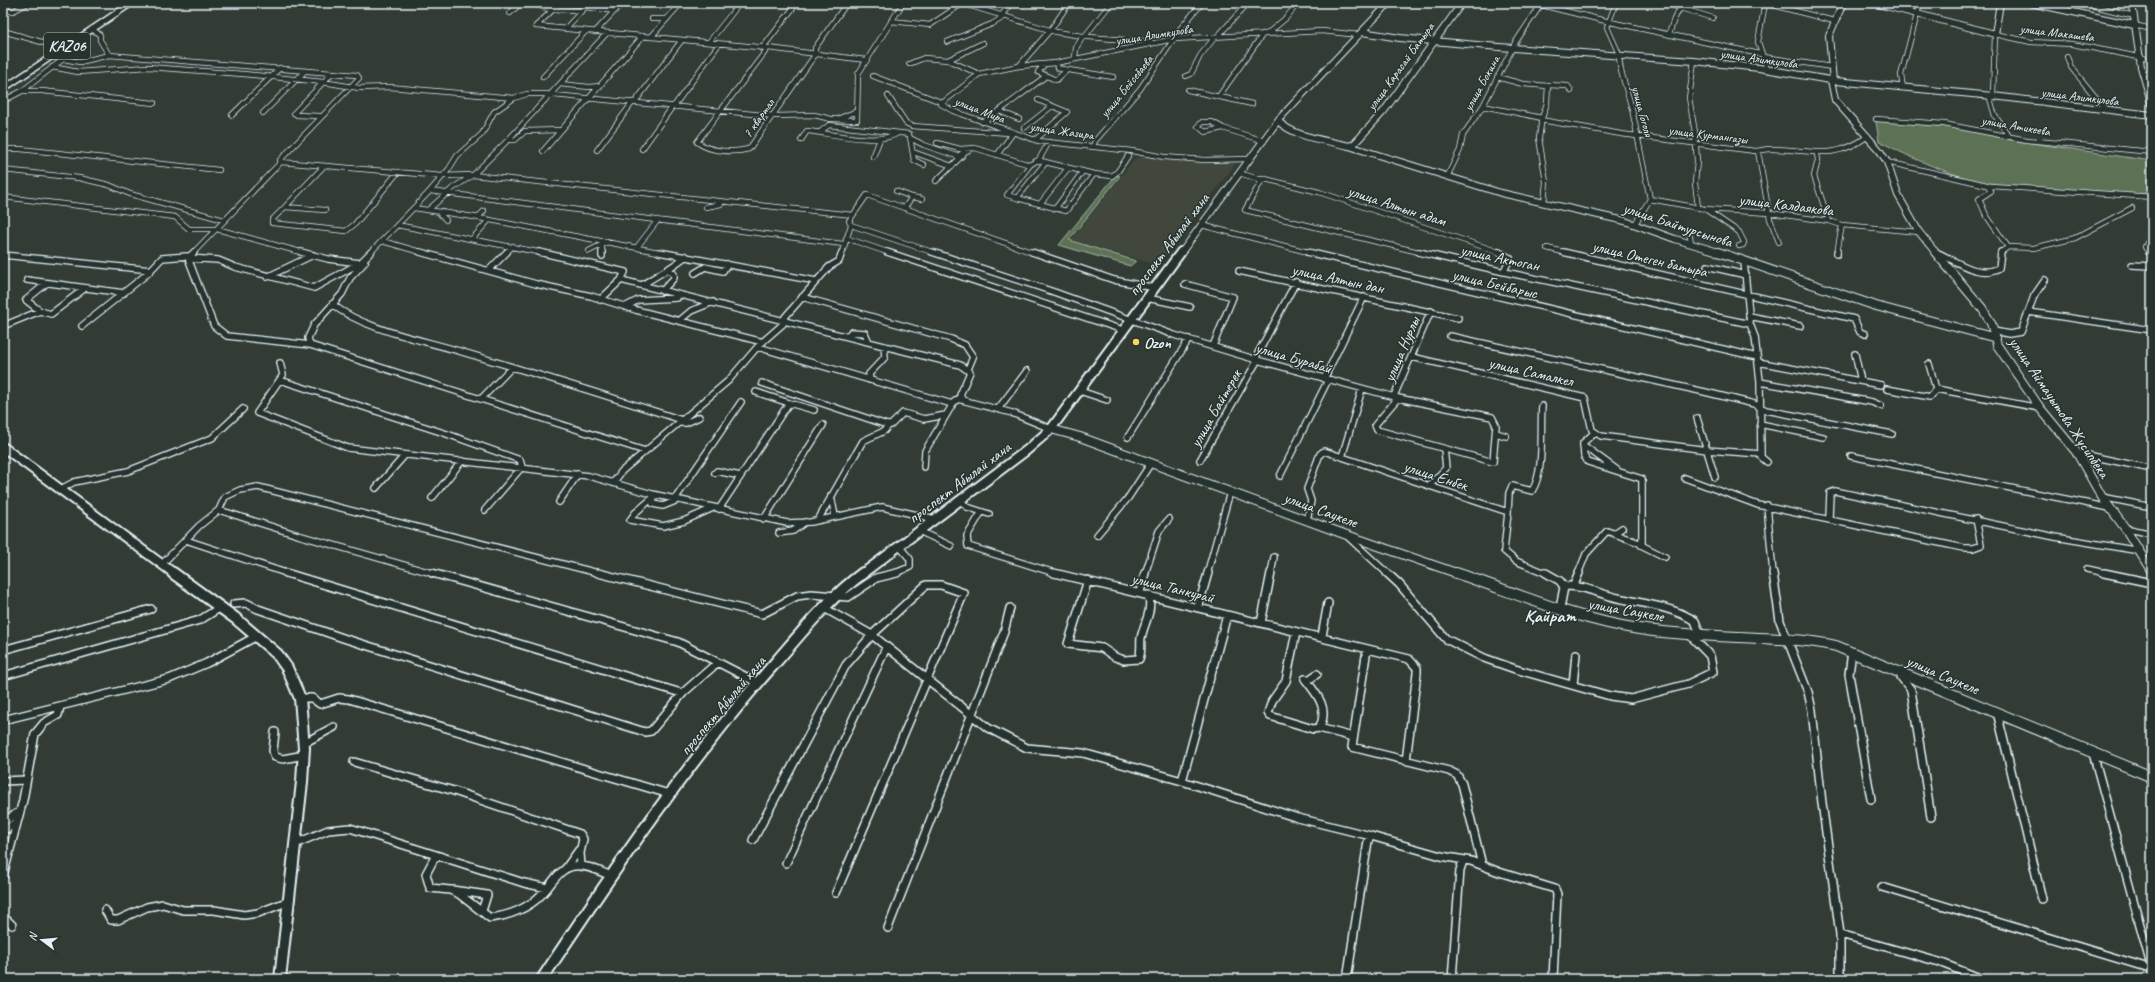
<svg xmlns="http://www.w3.org/2000/svg" width="2155" height="982" viewBox="0 0 2155 982" font-family="Caveat,sans-serif">
  <rect width="100%" height="100%" fill="#333c34"/>
  <filter id="ink" filterUnits="userSpaceOnUse"><feTurbulence type="fractalNoise" baseFrequency=".025" numOctaves="2"/><feDisplacementMap in="SourceGraphic" scale="8" xChannelSelector="R" yChannelSelector="G"/><feConvolveMatrix kernelMatrix="1 2 1 2 8 2 1 2 1" color-interpolation-filters="sRGB"/></filter>
  <g filter="url(#ink)">
    <path fill="#42463c" d="M1142,156L1198,162H1237L1158,265L1071,240L1135,159Z"/>
    <path fill="#5d7255" stroke="#a2b2a6" d="M1883,121L1954,127L2011,140L2152,161V189L2141,195L1991,185C1951,175 1914,160 1879,141L1876,122Z
      M1116,175L1120,176L1069,240L1136,261L1130,266L1059,245Z"/>
    <g fill="none" stroke-linecap="round" stroke-linejoin="round">
      <defs>
        <path id="minor-far2" d="M961,3L1056,32L1089,37L1151,42
          M1533,3L1610,22L1760,54
          M1616,3L1607,27L1618,52L1621,71L1632,109L1650,199L1635,224
          M1664,3L1713,18
          M1765,3L1834,21
          M1765,3L1758,42L1767,69
          M2091,5L2134,16
          M540,6L549,9L582,10
          M585,7L615,11
          M3,11H13L28,3
          M510,13L521,3
          M1001,16L1011,3
          M652,19H667
          M891,21L930,25L963,3
          M2134,25L2152,29
          M536,26L768,48L697,142C710,152 734,153 749,149L815,55
          M536,26L560,3
          M566,28L589,3
          M92,29L100,35V40L109,55L357,75L359,78L280,160L281,162L442,176L473,175L853,215
          M3,31L45,43
          M595,32L622,3
          M1268,33L1286,18L1298,3
          M1669,34L1674,19L1683,3
          M1085,36L1111,3
          M651,37L681,3
          M1217,37L1248,3
          M1176,39L1180,29L1202,3
          M709,42L740,3
          M947,42L992,24L1004,17
          M760,48L764,46L797,3
          M768,48L866,60
          M815,55V48L847,3
          M52,57L80,62L109,55
          M1764,57L1832,67
          M2067,57L2071,67L2106,110
          M1075,58L1076,48L1083,36
          M1694,61L1689,98L1695,132L1697,161L1695,183L1698,207
          M1056,63L1058,68L1062,69L1113,77
          M909,64L924,58L948,60
          M1044,65L1038,72L1056,80L1067,70
          M1019,66L1052,28L1069,3
          M52,67L78,72L148,67L243,74L323,82L359,88L390,87L514,98L527,94H543L775,116L814,115L831,119L857,120L858,74L903,3
          M979,74L948,60L983,43
          M873,76L941,102
          M1186,76L1191,74L1200,56L1215,37
          M543,77L586,31
          M1497,77L1523,84L1548,86
          M560,84L589,87L600,86
          M1903,88L1901,75L1920,3
          M1188,90L1252,104
          M22,91H42L154,103
          M1989,95L1995,116L2009,136
          M888,96L906,123L912,126L1009,133
          M1219,96L1263,34
          M1993,96L1995,34L2031,42L2072,44L2144,58
          M3,101L22,91L62,60
          M635,102L682,40
          M674,106L719,44
          M1483,106L1542,118
          M999,111L1046,76
          M263,113L305,71
          M232,115L280,68
          M320,116L297,115L294,113L332,73
          M840,118L857,111
          M1876,119L1944,124L2027,140L2152,152
          M1541,120L1621,134L1755,151C1760,151 1765,149 1770,149C1809,149 1833,162 1868,136
          M982,122L999,111L1019,119
          M1202,122H1212L1223,128L1205,132L1198,126Z
          M1024,128L1052,106
          M1223,128L1264,141
          M561,130L525,131L515,140H508L607,33
          M820,132L829,125L909,134
          M910,137L914,160L924,165
          M910,138L924,145L957,156L969,150
          M801,140L807,131C830,133 878,146 898,133
          M1035,140L1067,112L1038,100
          M937,143L960,149L975,148L1030,165L1036,161H1041L1094,174L1112,176L1118,171L1128,156
          M1093,146L1095,141L1140,89L1174,39
          M3,149H20L219,170
          M642,149L673,106
          M597,150L633,102
          M543,151L643,36
          M1758,151L1770,219L1779,242
          M913,152L952,166
          M1817,154L1818,160L1814,176L1829,221
          M997,155L1013,133
          M873,157L880,139
          M1249,159L1205,160L1164,157L1132,151L1038,141L953,111L941,104L979,74L1019,66L1056,63L1174,39L1322,31L1359,35
          M1038,161L1049,142
          M1046,162L1017,198L1066,211L1094,174
          M1887,162L1991,186L2152,197
          M323,167L285,207L325,210
          M3,170L79,178L109,185L130,194L224,220
          M1239,173L1262,180L1245,210L1423,253
          M1447,177L1460,150L1463,135L1483,106L1515,43L1542,3
          M1261,178L1319,192L1502,253
          M936,181L963,155
          M1988,186L1991,191L1979,199L1986,215L2008,247
          M430,191L449,169L457,156L482,134L494,112L514,98
          M896,191L912,197L905,207
          M3,197L175,217L189,229H217L304,253
          M912,197L922,199
          M1017,198L1007,195L1030,165
          M1650,199L1705,209L1770,213L1829,221L1842,225L1919,232
          M1544,203L1546,182L1539,138L1542,118L1547,103L1548,85L1568,86L1571,91
          M1040,204L1068,168
          M285,207L272,220V223L346,231L355,224L398,172
          M706,207L721,204
          M414,208L474,217L664,253
          M1055,209L1083,171
          M1705,209L1739,232L1744,242L1743,245L1739,246
          M428,210L453,188L473,175L508,140
          M442,211L440,214L446,220
          M477,218L484,211
          M397,225L543,253
          M851,225L935,253
          M1201,225L1312,253
          M1690,236L1691,244
          M846,238L890,253
          M472,239L489,220
          M382,241L424,253
          M602,245V253
          M637,247L658,220
          M1547,248L1567,253
          M589,251L607,242
          M1936,252L1937,253
          M193,253L281,162
          M370,253L430,191L843,244
          M506,253L513,246
          M842,253L851,225L849,221L867,195L1034,253
          M1837,253L1842,225
          M2000,253L2008,247L2034,248L2075,238L2132,208
          M2150,253L2145,247L2152,234"/>
        <path id="minor-far1" d="M194,252L188,258L214,326L227,336L310,345
          M301,252L328,259L360,263L371,252
          M420,252L536,284L591,296L636,310L763,342
          M539,252L625,272L621,280L600,300
          M602,252V256
          M659,252L816,281
          M887,252L1123,330
          M932,252L1054,292L1174,335L1257,360L1398,398
          M1032,252L1114,280L1155,288
          M1307,252L1757,357
          M1419,252L1500,271L1750,324
          M1499,252L1510,258L1504,271
          M1563,252L1854,319L1860,332L1865,334
          M1936,252C1955,260 1978,279 1999,268L2001,252
          M2149,252L2152,255
          M1837,254V252
          M3,255L151,270
          M188,258L218,260L235,267L314,288L358,264
          M365,262L350,278L342,294L314,325L308,338L310,345L645,451
          M1744,262L1750,324L1755,337L1760,381L1761,457L1767,462
          M2132,265L2152,266
          M1707,266L1746,275
          M489,270L507,252
          M1239,271L1458,318
          M695,273L705,267L723,271L727,264
          M267,277L313,255
          M27,280L124,293
          M621,280L960,365L970,372L960,395L962,399
          M1185,284L1233,297L1213,346
          M642,285C657,275 672,268 686,256
          M662,291L674,278V274L669,270
          M802,297L951,339L965,345L973,357L968,369
          M1147,298L1190,307
          M332,304C364,330 420,339 459,351C534,373 608,396 682,420
          M625,307L638,300L677,298
          M40,311L26,300L47,283
          M2029,312L2152,330
          M1749,316L1800,326
          M679,321L691,311L713,302
          M3,326L40,311L51,314L84,289
          M82,326L147,274L162,258L188,256
          M1994,331L2009,334L2021,332L2034,296L2045,280
          M848,336L851,332L865,333L869,342
          M1450,336L1705,392L1754,404L1766,410L1892,434
          M758,347L952,404
          M1855,354L1861,381
          M1412,357L1585,398L1592,430L1601,436L1707,450L1761,454
          M1758,362L1881,385
          M280,363L283,375L257,413L348,448L589,476L652,494L787,523L811,522L882,507L935,519
          M1929,364L1936,389
          M1324,379L1364,297
          M280,380L447,434L520,460L522,467L485,510
          M870,380L869,374L885,357L884,346
          M1760,382L1872,402L1881,406
          M762,383L887,425H891L903,413L924,419L946,415
          M1887,389L1930,397L1936,389L2040,408
          M1080,391L1107,400
          M1394,396L1431,311
          M1398,398L1492,417L1496,425L1493,462L1377,430L1375,425Z
          M481,399L512,367
          M789,403L814,410
          M998,409L1027,371
          M1697,418L1715,477
          M679,423H686L699,417
          M1760,424L1823,437
          M1496,433L1506,436
          M1128,437L1189,339
          M1583,445L1617,470
          M2077,453L2152,469
          M1851,456L2110,508
          M1342,457L1362,389
          M1200,460L1256,363L1257,355L1296,282
          M924,467L925,451L954,402L958,399L1012,413L1051,429
          M715,473L717,471L740,476
          M1280,476L1328,380
          M1685,478L1758,505L1964,548H1973L1981,545L1976,519
          M613,483L622,471L728,381L760,344L783,324L785,317L829,267L839,261L842,252
          M1429,486L1446,468L1444,449
          M376,488L405,455
          M61,489L74,482L128,471L212,438L243,409
          M656,495L635,513L630,520L663,526L684,521L713,508
          M831,496L835,516
          M2102,497L2152,507
          M432,498L462,461
          M654,498L653,504L663,506L678,500
          M675,499L741,402
          M960,500L967,507L989,514
          M559,502L578,474
          M1767,505L1773,574
          M719,509L789,403L756,392
          M219,510L225,497L240,490L258,487L602,574
          M1508,512L1509,493L1512,486L1532,491C1545,470 1540,431 1542,406
          M981,513L967,536L968,546L1058,574
          M1829,518L1830,493L1835,491L2055,537L2140,551
          M764,519L823,425
          M818,520L863,441L884,431L889,425
          M1307,520L1311,501L1307,489L1320,454L1324,451L1508,512L1504,551L1516,561L1548,574
          M2125,528L2152,534
          M919,531L951,546
          M779,533L793,531L805,522
          M1615,533L1622,528
          M1097,535L1128,498L1151,463
          M1348,537L1388,574
          M186,540L289,574
          M1641,545L1665,557
          M163,563L199,526L219,510L298,535L435,574
          M2087,569L2109,574
          M893,574L910,567V559L899,546
          M1145,574L1159,531L1169,519
          M1207,574L1230,492
          M1271,574L1274,557
          M1578,574L1586,554L1607,531L1642,544V479L1588,462L1584,456L1583,443L1595,432"/>
        <path id="minor" d="M286,573L681,693
          M432,573L678,642L758,683
          M598,573L762,614L797,596L811,594L848,597L876,578L897,573
          M1054,573L1409,659L1417,668V673L1406,761
          M1387,573L1399,584L1446,639L1484,658L1515,669L1610,696L1631,699L1688,684L1713,672L1710,656L1690,635
          M1546,573L1560,581L1564,587L1560,608
          M1773,573L1780,621L1808,692L1812,710L1822,803L1840,934V979
          M2104,573L2152,583
          M1088,580L1068,644L1102,648L1115,657L1124,660L1139,659C1142,651 1140,645 1141,638C1145,620 1152,614 1149,595
          M1574,585L1579,573
          M1564,586C1583,585 1600,594 1618,598C1645,604 1671,606 1695,621L1700,634
          M1140,592L1145,573
          M234,604L246,603L258,609L346,639L645,732L651,731L684,692L717,663
          M1198,608L1208,573
          M826,609L872,635L988,728L1027,748L1083,753L1182,781L1298,818L1371,836
          M1261,623L1271,573
          M1296,632L1286,681L1272,701L1268,713L1270,716L1313,729L1319,728L1353,737
          M1319,637L1322,636L1328,603
          M1367,649L1352,747L1449,771L1457,775L1462,784L1482,865
          M3,650L151,609
          M1852,652L1849,674L1871,799
          M1902,673L1901,677L1911,690L1931,817
          M3,676L200,620L221,607
          M1305,679C1317,694 1330,709 1319,728
          M1307,681L1317,674
          M1573,685L1576,654
          M300,698H312L320,704L339,698L349,699L669,794
          M1997,712L2042,899
          M3,720L169,679L207,663L257,636
          M275,732L273,751L275,757L283,759L304,755
          M304,743L334,727
          M2093,753L2152,969
          M354,762L454,791L580,834L583,839L580,853L581,866
          M2149,776L2152,786
          M3,781L26,780
          M1182,781L1227,615
          M3,822L19,812
          M3,831L17,822
          M753,840L846,665L872,635L926,585H941L964,593L836,893
          M295,844L328,830L350,828L436,855L426,874L430,888L450,890L459,894L490,918C509,916 529,908 542,894C552,884 559,868 574,866C586,864 600,872 612,876
          M436,855L524,883L547,888
          M786,863L886,648
          M566,868L579,850
          M3,876L23,800L35,734L44,723L58,715L60,707
          M1882,887L2152,969
          M452,890L487,895L482,911
          M105,910L111,920H118L147,907L163,904L183,910H214L244,915L258,913L289,901
          M3,922L7,920L12,925
          M888,928L1004,632L1010,608
          M1840,934L1939,962L1982,979
          M1347,979L1368,841L1371,836L1441,856L1471,861L1499,872L1555,889L1557,894L1553,979
          M1452,979L1460,870L1463,861"/>
        <path id="tertiary-far2" d="M1874,3L1995,34L2000,3
          M2031,3L2134,25
          M2132,3L2141,67L2152,105
          M1362,32L1400,38L1499,47L1694,61L1759,68L1836,81L1993,96L2152,115
          M1831,80L1835,100L1880,151L1887,162L1898,195L1919,232L1936,253
          M1833,81L1829,36L1843,3
          M1349,146L1501,193L1625,221L1675,239L1722,253"/>
        <path id="tertiary-far1" d="M1718,252L1876,306L1996,338
          M1935,252L1982,308L1991,323L1997,345L2040,408L2077,453L2102,497L2125,528L2152,572
          M1051,429L1080,437L1344,534L1459,574"/>
        <path id="tertiary" d="M1456,573C1516,593 1577,620 1639,629C1678,635 1718,636 1758,638C1784,639 1810,640 1836,646L2152,777"/>
        <path id="secondary-far2" d="M1278,121C1295,138 1327,140 1349,146L1354,144L1384,111L1462,3
          M1181,253L1279,119L1389,3"/>
        <path id="secondary-far1" d="M3,447L175,574
          M862,574L1027,450L1051,429L1181,252"/>
        <path id="secondary" d="M173,573L235,618L277,654L287,668L300,698L304,748L302,782L280,979
          M542,979C614,870 688,761 775,663C802,632 830,597 863,573"/>
        <path id="trunk" d="M127,3H136L3,92V86Z"/>
      </defs>
      <use href="#minor-far2" stroke="#e8f1f8" stroke-width="6"/>
      <use href="#minor-far1" stroke="#e8f1f8" stroke-width="8"/>
      <use href="#minor" stroke="#e8f1f8" stroke-width="10"/>
      <use href="#tertiary-far2" stroke="#e8f1f8" stroke-width="8"/>
      <use href="#tertiary-far1" stroke="#e8f1f8" stroke-width="10"/>
      <use href="#tertiary" stroke="#e8f1f8" stroke-width="12"/>
      <use href="#secondary-far2" stroke="#e8f1f8" stroke-width="8"/>
      <use href="#secondary-far1" stroke="#e8f1f8" stroke-width="12"/>
      <use href="#secondary" stroke="#e8f1f8" stroke-width="14"/>
      <use href="#trunk" stroke="#e8f1f8" stroke-width="3"/>
      <use href="#minor-far2" stroke="#26332d" stroke-width="4.5"/>
      <use href="#minor-far1" stroke="#26332d" stroke-width="5.5"/>
      <use href="#minor" stroke="#26332d" stroke-width="7"/>
      <use href="#tertiary-far2" stroke="#26332d" stroke-width="6"/>
      <use href="#tertiary-far1" stroke="#26332d" stroke-width="8"/>
      <use href="#tertiary" stroke="#26332d" stroke-width="10"/>
      <use href="#secondary-far2" stroke="#26332d" stroke-width="6"/>
      <use href="#secondary-far1" stroke="#26332d" stroke-width="8"/>
      <use href="#secondary" stroke="#26332d" stroke-width="10"/>
      <use href="#trunk" fill="#26332d" fill-rule="evenodd"/>
    </g>
  </g>
  <circle fill="#ffd166" stroke="#26332d" stroke-width="1.5" cx="1136" cy="342" r="4"/>
  <g text-anchor="middle" stroke-width="3" stroke-linejoin="round" paint-order="stroke">
    <g font-size="13" fill="#e8f1f8" stroke="#26332d">
      <text transform="translate(2057 32) rotate(7)" y="5">улица Макашева</text>
      <text transform="translate(1154 34) rotate(-9)" y="5">улица Алимкулова</text>
      <text transform="translate(1759 58) rotate(8)" y="5">улица Алимкулова</text>
      <text transform="translate(1400 66) rotate(-54)" y="5">улица Карасай Батыра</text>
      <text transform="translate(1481 83) rotate(-61)" y="5">улица Бокина</text>
      <text transform="translate(1126 86) rotate(-51)" y="5">улица Бейсебаева</text>
      <text transform="translate(2080 96) rotate(7)" y="5">улица Алимкулова</text>
      <text transform="translate(980 109) rotate(21)" y="5">улица Мира</text>
      <text transform="translate(1643 111) rotate(75)" y="5">улица Гоголя</text>
      <text transform="translate(758 118) rotate(-55)" y="5">7 квартал</text>
      <text transform="translate(2016 125) rotate(10)" y="5">улица Атикеева</text>
      <text transform="translate(1062 130) rotate(8)" y="5">улица Жазира</text>
      <text transform="translate(1708 134) rotate(7)" y="5">улица Курмангазы</text>
    </g>
    <rect fill="#26332d" stroke="#aeb8bb" stroke-width="1" x="44" y="33" width="46" height="26" rx="3"/>
    <g font-size="15" font-weight="bold" fill="#e8f1f8">
      <text x="67" y="51">KАZ06</text>
    </g>
    <g font-size="16" fill="#e8f1f8" stroke="#26332d">
      <text transform="translate(1786 204) rotate(7)" y="6">улица Калдаякова</text>
      <text transform="translate(1397 205) rotate(18)" y="6">улица Алтын адам</text>
      <text transform="translate(1678 224) rotate(18)" y="6">улица Байтурсынова</text>
      <text transform="translate(1168 244) rotate(-53)" y="6">проспект Абылай хана</text>
      <text transform="translate(1500 257) rotate(12)" y="6">улица Актоган</text>
      <text transform="translate(1650 258) rotate(13)" y="6">улица Отеген батыра</text>
      <text transform="translate(1338 278) rotate(12)" y="6">улица Алтын дан</text>
      <text transform="translate(1495 283) rotate(13)" y="6">улица Бейбарыс</text>
      <text transform="translate(1401 349) rotate(-67)" y="6">улица Нурлы</text>
      <text transform="translate(1294 357) rotate(16)" y="6">улица Бурабай</text>
      <text transform="translate(1531 371) rotate(13)" y="6">улица Самалкел</text>
      <text transform="translate(2060 407) rotate(56)" y="6">улица Аймауытова Жусипбека</text>
      <text transform="translate(1215 408) rotate(-60)" y="6">улица Байтерек</text>
      <text transform="translate(1436 475) rotate(18)" y="6">улица Енбек</text>
      <text transform="translate(959 482) rotate(-37)" y="6">проспект Абылай хана</text>
      <text transform="translate(1321 509) rotate(20)" y="6">улица Саукеле</text>
      <text transform="translate(1173 587) rotate(14)" y="6">улица Танкурай</text>
      <text transform="translate(1626 609) rotate(10)" y="6">улица Саукеле</text>
      <text transform="translate(1943 674) rotate(23)" y="6">улица Саукеле</text>
      <text transform="translate(722 705) rotate(-50)" y="6">проспект Абылай хана</text>
    </g>
    <g font-size="16" font-weight="bold" fill="#e8f1f8" stroke="#26332d" text-anchor="start">
      <text x="1144" y="348">Ozon</text>
    </g>
    <g font-size="18" font-weight="bold" fill="#e8f1f8" stroke="#26332d">
      <text x="1550" y="622">Қайрат</text>
    </g>
  </g>
  <rect width="2155" height="982" fill="none" stroke="#26332d" stroke-width="16"/>
  <rect x="8" y="8" width="2139" height="966" fill="none" stroke="#e8f1f8" stroke-width="1.5" filter="url(#ink)"/>
  <g transform="translate(42 940) rotate(286)" stroke="#26332d" stroke-width="3" paint-order="stroke">
  <path d="M0-3L7 15L0 10L-7 15Z" fill="#e8f1f8"/>
  <text y="-6" font-size="11" font-weight="bold" text-anchor="middle" fill="#e8f1f8">N</text>
  </g>
</svg>
